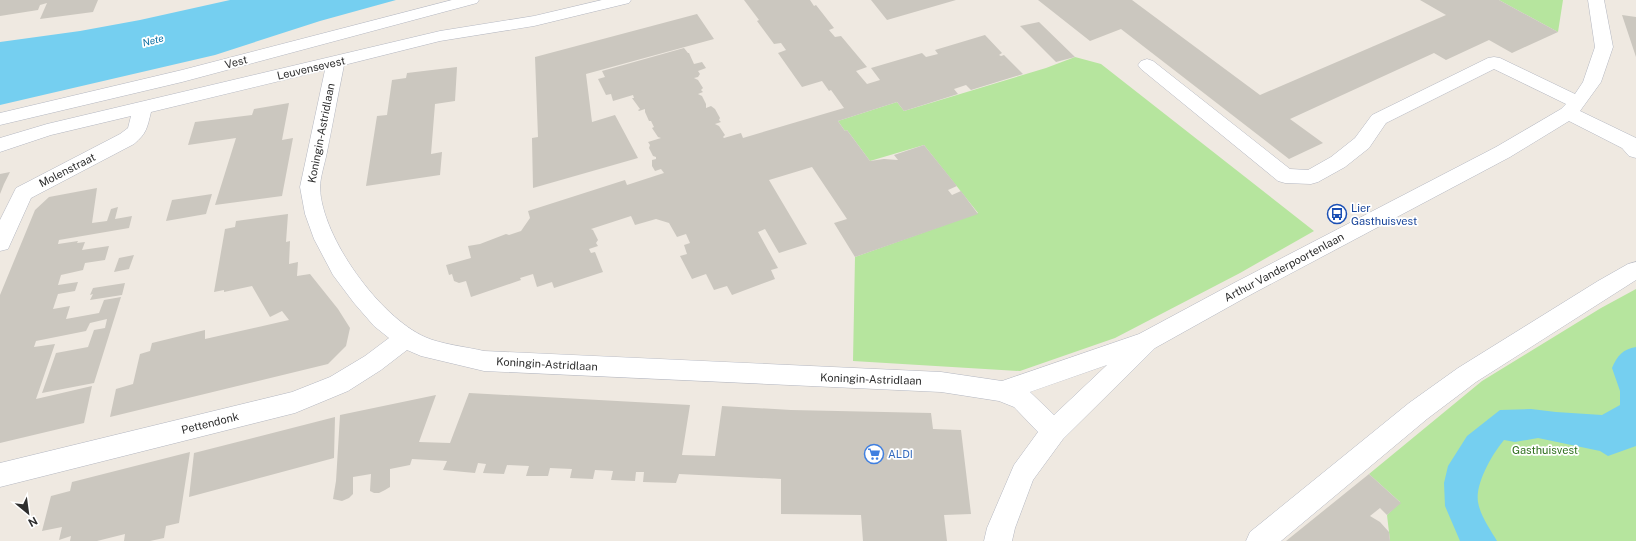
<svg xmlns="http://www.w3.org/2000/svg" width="1636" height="541" viewBox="0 0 1636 541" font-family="'Public Sans',sans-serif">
  <rect width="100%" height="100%" fill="#efe9e1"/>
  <path fill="#b6e59e" d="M1499,0H1563L1558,32Z
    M1075,57L1101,64L1314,231L1240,273L1115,338L1020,371L853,361L855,257L978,213L924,145L870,161L847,130L845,131L838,121L897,102L904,111L1046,68Z
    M1636,289V541H1390L1387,515L1400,502L1369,474L1482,381L1601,308Z"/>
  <path fill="#75cff0" d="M230,0H396L320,21L215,55L0,105V42L80,31L140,20Z
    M1636,347V446L1608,456L1600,451L1538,438L1515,442L1504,440C1493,453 1475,483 1478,502C1480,515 1490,529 1497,541H1460L1445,506L1444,483L1448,466L1467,436L1500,410L1531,409L1556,412L1602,415L1620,405V391L1612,368C1617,356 1623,349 1636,347Z"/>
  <path fill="#cbc7bf" d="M0,0H98L93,12L40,19L47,3L40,5L38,10L0,16Z
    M744,0H810L814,6L816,5L834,28L829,30L835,37L841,36L867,67L856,71L867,84L880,80L871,68L922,53L926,57L938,54L935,50L985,35L1002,53L999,55L1001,56L1004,55L1023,74L971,90L966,85L954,89L958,94L904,111L897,102L838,121L845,131L847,130L870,161L884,159L898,160L894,155L924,145L957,186L948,190L952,195L961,191L978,214L855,257L834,223L847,219L812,167L769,180L807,244L779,253L765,229L758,232L778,268L771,270L775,279L732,295L727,286L714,290L706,274L692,279L680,256L687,254L684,245L690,243L686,234L677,237L669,223L656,219L635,225L631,216L591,229L593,230L598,240L596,243L598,246L589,249L591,253L595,252L603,272L554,288L552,282L537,287L533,274L520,278L521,280L471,297L466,281L459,283L454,281L452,274L449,275L446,265L471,258L468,246L480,244L506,234L509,235L521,231L530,218L528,211L625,180L627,185L664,173L661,169L655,171L652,166V160L656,159V157L653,156L649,148L650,145L648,142L661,138L658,137L652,128L654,127L651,121H649L645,112V109L639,111L638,110L640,109L632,98H634L633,95L613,101L611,94L606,95L598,79L605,77L602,71L684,48L688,53H689L694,64L702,62L706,68L698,71L700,74L698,77L694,78L698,80L703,88L701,90L703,92L698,94L702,96L706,104V108L711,106L715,109L720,118L719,120L721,122L715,124L719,126L725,135L723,137L724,138L741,133L743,138L844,108L831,90L829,91L822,81L802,87L778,53L786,50L781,43L774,44L757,21L759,20Z
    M871,0H956L887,20Z
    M1038,0H1132L1260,95L1446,15L1420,0H1499L1558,32L1512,53L1489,40L1446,60L1434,53L1290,119L1323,143L1289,159L1121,29L1090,41Z
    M697,14L714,39L586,74L592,122L615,115L638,158L533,188L532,138L538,137L535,57Z
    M1622,15L1636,17V57Z
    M1039,22L1075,57L1056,62L1020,26Z
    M457,67L455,101L435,104L431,154L442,152L440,175L366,186L377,116L387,115L392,80L406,78L407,73Z
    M289,103L282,140L293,138L282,196L215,205L236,138L188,145L195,122L252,115L254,109Z
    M10,172L4,184L0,194V174Z
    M97,188L92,223L107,221L111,209L118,207L115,219L132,216L129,228L59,240L58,244L78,241L77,243L85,242L82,250L109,246L105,260L85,263L83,270L61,275L58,285L78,282L75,291L58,294L53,309L70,306L66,319L99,313L104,300L121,297L94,383L42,393L56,353L88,347L94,330L105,328L107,319L90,323L86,331L36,341L34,347L55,344L36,399L92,386L84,423L0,443V295L35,210L49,197Z
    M212,194L206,214L166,221L172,200Z
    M288,214L286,242L290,241L289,264L298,262L297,276L310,274L338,309L350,328L346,346L328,364L110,417L116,389L133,384L140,354L150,351L152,343L205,330V339L289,320L282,311L270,317L252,286L224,292V290L214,292L225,229L235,227L236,221Z
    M134,255L129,269L114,272L119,258Z
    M125,283L122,295L90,300L93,294L90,295L93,288Z
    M469,393L690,405L682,455L715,456L722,406L791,410L931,413L933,429L961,430L971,514L944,515L947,541H863L861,515L781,514V479L679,474L676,483L643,482L644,472H636L635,481L611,480L613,471L595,470L593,479L570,478L572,469L550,468L548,476H526L529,466L507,465L504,474L483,473L486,464L478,463L475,473L443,470L447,461L412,459L410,465L390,469V487L385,490L379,493H374L370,491L371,474L353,477V494L349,498L342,501L333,499L336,481L340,415L436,395L419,442L450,443Z
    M335,417L334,458L189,497L194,453Z
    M190,452L179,523L166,526L164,538L150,541H124L125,534L97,541H70L71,536L59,540L62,527L42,531L51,496L70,491L72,482Z
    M1369,474L1401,503L1387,515L1380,508L1370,516L1380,522L1389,532L1390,541H1286Z"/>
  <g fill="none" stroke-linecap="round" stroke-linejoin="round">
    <defs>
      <path id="minor" d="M452,0H479L477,3L182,82L0,125V113L182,70Z
        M602,0H631L629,3L534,26L440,41L344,65C338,94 333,123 327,152C325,163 320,177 320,188C322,238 380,317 425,337C440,344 467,347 484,351L941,372L1002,381L1139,334L1234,283L1496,147L1561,109L1566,104L1494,69L1386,123L1369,148L1345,167L1318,182L1311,184L1285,183L1278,181L1141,69L1138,65L1141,61L1147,59L1153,61L1290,169L1308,170L1331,157L1355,138L1372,115L1488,58L1494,57L1500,58L1575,94L1583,82L1595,47L1588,0H1604L1613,47L1601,82L1580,111L1636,138V158L1629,156L1622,148L1569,121L1510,157L1250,295L1155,348L1063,439L1033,480L1015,528L1012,541H984L987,528L1014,465L1038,432L1014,407L999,401L941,392L484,371L421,356L407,350L381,370L348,391L295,413L0,487V463L292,392L330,377L365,356L389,338L374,326L354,303L333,275L314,239L305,214L300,187L325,70L151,112C147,128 147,133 134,144L31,198L8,249L0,251V220L16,188L120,134L128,128L131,116L51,135L0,152V138L47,124L440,31L534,16ZM1107,365L1054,415L1030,392Z
        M1636,262V280L1476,382L1427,419L1281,541H1246L1250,532L1409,403L1458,368L1598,281L1628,264Z"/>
    </defs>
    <use href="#minor" stroke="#b4b7c1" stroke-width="1"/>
    <use href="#minor" fill="#fff" fill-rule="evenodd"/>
  </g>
  <defs>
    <symbol id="bus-ring" viewBox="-11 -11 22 22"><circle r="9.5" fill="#fff" stroke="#1a4fb4" stroke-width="1.5"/><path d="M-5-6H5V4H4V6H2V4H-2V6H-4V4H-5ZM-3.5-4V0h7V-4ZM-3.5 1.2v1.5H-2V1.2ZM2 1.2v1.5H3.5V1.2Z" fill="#1a4fb4"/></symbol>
    <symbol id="supermarket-ring" viewBox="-11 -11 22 22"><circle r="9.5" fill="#fff" stroke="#3f7fe0" stroke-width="1.5"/><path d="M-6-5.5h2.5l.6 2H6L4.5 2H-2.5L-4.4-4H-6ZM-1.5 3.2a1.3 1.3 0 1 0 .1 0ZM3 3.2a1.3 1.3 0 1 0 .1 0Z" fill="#3f7fe0"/></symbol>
  </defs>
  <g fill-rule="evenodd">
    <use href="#bus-ring" x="1326" y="203" width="22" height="22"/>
    <use href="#supermarket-ring" x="863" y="443" width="22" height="22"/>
  </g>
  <g text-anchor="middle" stroke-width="3.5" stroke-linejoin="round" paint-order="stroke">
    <g font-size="10" font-style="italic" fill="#0d6fa3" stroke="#fff">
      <text transform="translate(153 40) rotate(-14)" y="4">Nete</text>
    </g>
    <g font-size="11" fill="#2e2e2e" stroke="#fff">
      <text transform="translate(236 62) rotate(-15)" y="4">Vest</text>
      <text transform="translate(311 68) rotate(-13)" y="4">Leuvensevest</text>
      <text transform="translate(321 133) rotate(-79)" y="4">Koningin-Astridlaan</text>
      <text transform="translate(67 170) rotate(-27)" y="4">Molenstraat</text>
      <text transform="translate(1284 267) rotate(-28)" y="4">Arthur Vanderpoortenlaan</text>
      <text transform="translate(547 364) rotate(3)" y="4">Koningin-Astridlaan</text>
      <text transform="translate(871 379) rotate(2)" y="4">Koningin-Astridlaan</text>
      <text transform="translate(210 423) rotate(-14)" y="4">Pettendonk</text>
    </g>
    <g font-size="11" fill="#164399" stroke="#fff" text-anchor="start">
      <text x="1351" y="212">Lier<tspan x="1351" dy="13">Gasthuisvest</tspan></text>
    </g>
    <g font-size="11" fill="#2c6e1b" stroke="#fff">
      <text x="1545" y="454">Gasthuisvest</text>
    </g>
    <g font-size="11" fill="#366cbe" stroke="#fff" text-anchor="start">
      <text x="888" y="458">ALDI</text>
    </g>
  </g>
  <g transform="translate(28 513) rotate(151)" stroke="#ffffff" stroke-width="3" paint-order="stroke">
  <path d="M0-3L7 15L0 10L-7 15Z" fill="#2e2e2e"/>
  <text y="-6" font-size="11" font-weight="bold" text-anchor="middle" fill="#2e2e2e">N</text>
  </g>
</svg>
